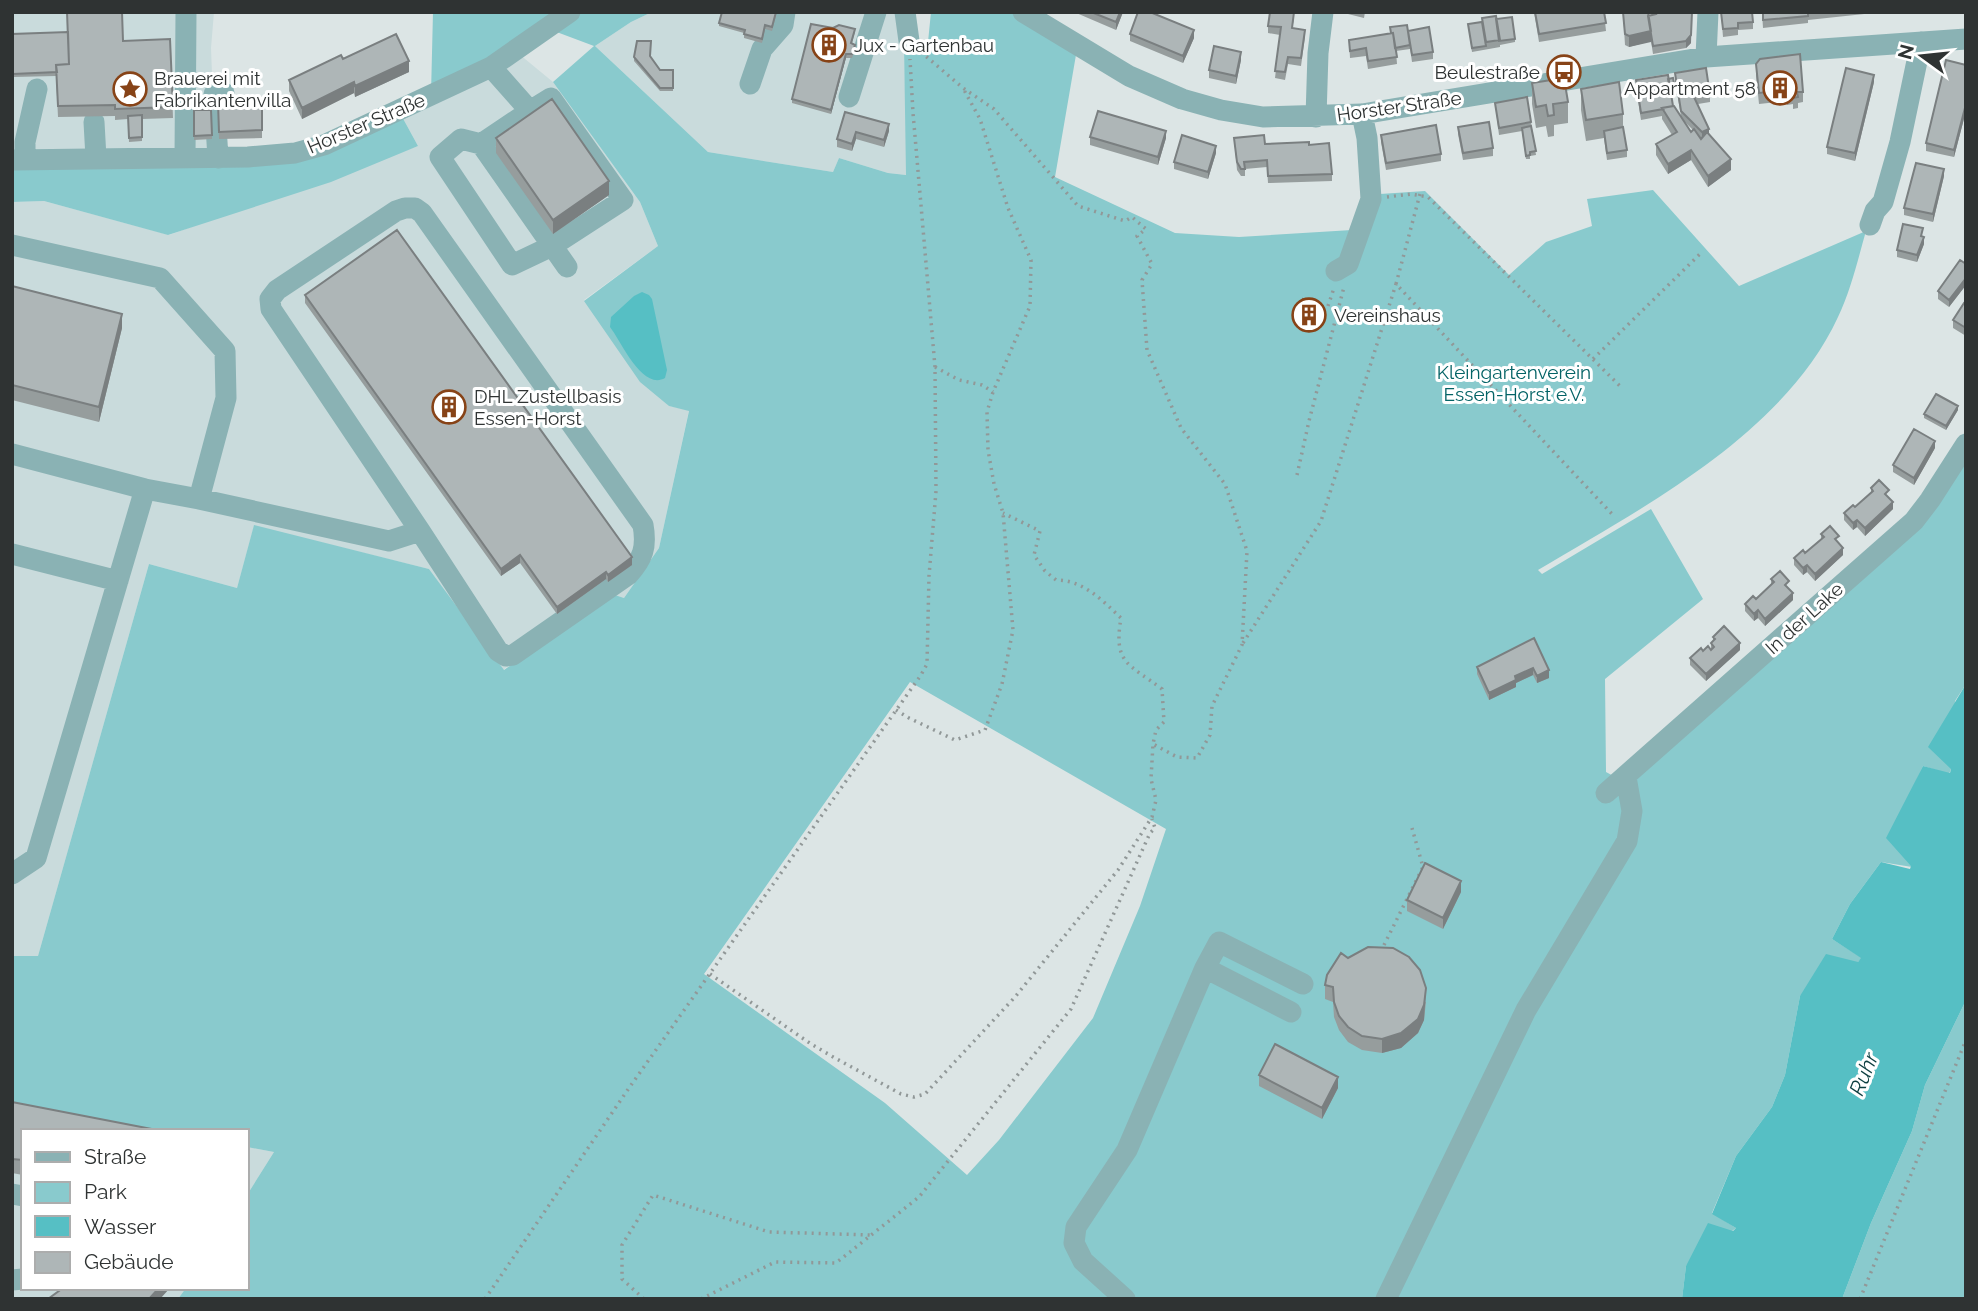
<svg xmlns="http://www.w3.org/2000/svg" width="1978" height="1311" viewBox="0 0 1978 1311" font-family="Raleway,sans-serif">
  <rect width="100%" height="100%" fill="#dce5e5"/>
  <path fill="#c9dbdc" d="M12,12H214L211,48L215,155L12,157Z
    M652,12H797L799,14L801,12H898L904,46L907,175L888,173L839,158L833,172L708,152L595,46L631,22Z
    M519,54L553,82L640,202L658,246L584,300L669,406L689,410L659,548L624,598L612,594L503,670L429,569L254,526L237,588L149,564L38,956H12V202L44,201L169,235L418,146L400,113Z
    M12,1103L23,1131V1288H186L178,1299H12Z
    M247,1147L274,1152L247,1195Z"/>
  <path fill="#89cacd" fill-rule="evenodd" d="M433,12H652L631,22L595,46L708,152L833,172L839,158L888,173L906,175L904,46L919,40L928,42L931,12H1021L1077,49L1055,177L1175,233L1239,237L1352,230L1365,195L1425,191L1509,275L1546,242L1592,226L1587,199L1653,190L1739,286L1866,231C1858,259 1851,290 1838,317C1784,434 1644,507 1538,570L1542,574L1651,509L1703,599L1605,679L1606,772L1619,779L1916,525L1966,453V684L1955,701L1951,769L1949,774L1923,766L1909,795L1912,867L1881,862L1850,904L1832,939L1862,958L1858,962L1800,996L1785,1075L1772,1107L1736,1156L1712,1213L1736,1228L1686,1266L1682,1299H178L186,1288H247V1195L274,1152L247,1147V1131H160L12,1103V956H38L149,564L237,588L254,525L429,569L504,670L612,594L624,598L659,548L689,411L669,406L640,382L584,301L658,246L640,202L553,82L594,46L546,28L431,94ZM910,682L1166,829L1140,906L1093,1018L999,1140L967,1175L885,1103L704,974Z
    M400,113L418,146L331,182L168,235L44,201L12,202V166L248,159Z
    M1966,1000V1299H1842L1871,1223L1912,1131L1925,1085Z"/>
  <path fill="#56bfc4" d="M642,292L649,295L652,299L667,370L665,378C642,391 621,341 610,327L611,317L634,296Z
    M1966,684V1000L1925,1085L1912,1131L1871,1223L1842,1299H1682L1686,1266L1708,1223L1733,1231L1736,1228L1712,1214L1736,1156L1772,1107L1785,1075L1800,996L1826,954L1858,962L1861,958L1832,939L1850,904L1881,862L1910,869L1911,866L1886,838L1923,766L1950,773L1951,769L1928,747Z"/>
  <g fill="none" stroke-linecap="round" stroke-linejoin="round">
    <path stroke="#919898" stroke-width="3.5" stroke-dasharray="2 5" stroke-linecap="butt" d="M921,52L963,88L994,109L1078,206L1125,221L1132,217L1146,229L1137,236L1152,264L1142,280L1147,350L1181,428L1225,484L1247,551L1242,645L1212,706L1210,735L1197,758L1177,757L1153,744
      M1420,194L1396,284L1612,514
      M1387,197L1411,194L1428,197L1620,386
      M1328,306L1334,288
      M1593,359L1702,252
      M935,367L959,380L982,385L993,392
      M1297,475L1309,421L1344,287
      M1243,643L1321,521L1396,284
      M896,710L909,718L955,740L985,730L1002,684L1013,630L1003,513L994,484L988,450L987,412L993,392L1030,306L1031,260L1008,208L980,119L964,90
      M1384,945L1423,867L1412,828
      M710,974L811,1044L835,1058L901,1094L914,1097L925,1094L1015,997L1118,870L1152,817L1156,800L1151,779L1153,744L1156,730L1164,722L1162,689C1129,664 1113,664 1121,618C1102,600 1083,580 1056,580L1045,571L1034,555L1040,531L1003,513
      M485,1299L629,1088L921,675L927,664L929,576L936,491L935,367L913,113L910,59
      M644,1299L622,1279V1245L653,1195L769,1232L871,1235
      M701,1299L775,1262L836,1263L919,1197L1071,1009L1150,833L1155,828L1152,819
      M1860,1299L1966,1040"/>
    <path stroke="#8ab2b4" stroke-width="21" d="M905,12L909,41
      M1023,12L1129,76L1182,99L1221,110L1263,117L1362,114L1706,57L1966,39
      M1706,57L1708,12
      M491,67L530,111L481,144L567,267
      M750,84L762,49L783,25L785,12
      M849,97L876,12
      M1316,117L1318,53L1323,12
      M94,122L96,158
      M481,144L461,139L440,157L512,265L552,246L623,200L551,98L530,111
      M185,158L186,12
      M218,158L214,94L224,93
      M12,160L248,157L295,153L324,145L491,67L570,12
      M25,160V142L37,89
      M405,208H415L422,213L643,525C647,547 643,559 628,575L513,655L506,656L498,651L420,531L271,309L270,299L277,290L396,211Z
      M1870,225L1875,211L1883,202L1900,142L1921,42
      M12,245L160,278L225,351L226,398L199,499L145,489L12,454
      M1336,271L1348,264L1371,199L1367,138L1362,114
      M199,499L389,541L420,531
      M12,554L118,581
      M1606,793L1914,521L1930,500L1966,444
      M12,874L36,858L145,489
      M1205,968L1291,1012
      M12,1194L23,1196
      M12,1280L23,1279
      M1125,1299L1083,1261L1074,1243L1076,1227L1127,1150L1205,968L1219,942L1303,984
      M1386,1299L1526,1010L1627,841L1632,811L1626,777"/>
  </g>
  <path fill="#969d9d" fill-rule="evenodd" d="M777,12L772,31L765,29L762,43L744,38V33L719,26V23Z
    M1074,12H1123L1116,30Z
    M1340,12H1365L1364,18Z
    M1534,12H1604L1606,31L1539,42Z
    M1623,12L1648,16L1655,14V12L1691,43L1686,48L1653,54L1651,41L1629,47L1625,45Z
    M1721,12L1753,22V29L1738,30V35L1723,37Z
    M1762,12H1883L1808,20V23L1763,28Z
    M1496,19L1515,39V42L1500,45V47L1472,52L1468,24Z
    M1294,20L1292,28L1305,37L1301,66L1288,64L1285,80L1275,78L1280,35L1268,33V26Z
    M1390,27L1408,34L1433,52V59L1412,62L1410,47V49L1396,51L1397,64L1368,69L1366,56L1350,58L1349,40L1390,34Z
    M855,32L852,43L855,49L852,58H846L845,61L831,114L792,103V99Z
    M12,34L123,41L170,39L173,118L142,119V141L129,142L128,119L115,120V116L58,117L56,76L13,77V105H12Z
    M1130,34L1194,38L1183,63L1130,41Z
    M650,56L660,70H673V91H660L634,61V57Z
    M343,59L409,72L355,97L354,93L302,119L289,91V80Z
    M1241,60L1236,84L1209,78V70Z
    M1756,64L1803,92V102L1798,103V108L1793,109V104L1787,105V101L1759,104L1756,75Z
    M1966,65V111L1954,157L1926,151V143Z
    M1675,73L1710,95V102L1698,104L1709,135L1731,170L1708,187L1691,160L1668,174L1656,155V144L1672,135L1662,119V116L1641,120L1636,88V80L1668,79L1676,94V97L1671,98L1673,106L1681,116L1675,81ZM1683,120L1693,130L1691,132Z
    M1874,82L1855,161L1827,154V147Z
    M1532,83L1568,102V123L1554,125V136L1548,137L1546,126L1536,128L1532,104Z
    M1581,89L1623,114V127L1627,150V157L1607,160L1604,138L1586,141L1581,110Z
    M262,102V138L219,139L218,103Z
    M1495,103L1531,122L1536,155L1530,156V159H1526L1522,131L1499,135Z
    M194,110H211L212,139L194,140Z
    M845,112L889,131L884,147L856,139L852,151L837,147V139Z
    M1458,127L1493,148V156L1463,160L1458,134Z
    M1381,135L1441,154V161L1386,170L1381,142Z
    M1090,137L1166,138L1158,165L1090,145Z
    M496,138L609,195L553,234L496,153Z
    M1234,138L1265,144L1309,145L1332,174V181L1268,183L1267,167L1245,169V176H1241L1237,170Z
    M1216,153L1208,179L1174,169V162Z
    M1944,176L1933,222L1904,215V208Z
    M1923,236L1924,244L1917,262L1897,257V250Z
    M1966,264V285L1949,307L1938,299V291Z
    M12,286L122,328L99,422L12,400Z
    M305,295L632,565L608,582L606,579L557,614L520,563L501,576L305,303Z
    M1966,304V336L1953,328V320Z
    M1319,307L1314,328L1298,324V320Z
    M1958,410L1946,430L1924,418V414Z
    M1935,448L1914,485L1893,472V465Z
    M1871,488L1889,498L1893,509L1865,536L1857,527L1853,530L1844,520V513L1855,507L1871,493Z
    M1821,534L1839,543L1843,555L1815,581L1807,572L1803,575L1794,565V558L1805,553L1821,539Z
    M1771,579L1789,589L1793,600L1765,626L1758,618L1754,621L1745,611V604L1756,599L1771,584Z
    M1713,637L1740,650L1706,681L1690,665V658L1703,651L1711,650V643L1713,641Z
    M1534,638L1549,678L1537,683L1533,675L1516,683V687L1489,700L1477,674V667Z
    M1461,892L1443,929L1407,911V900Z
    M1348,958L1426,1002L1424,1020L1418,1033L1401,1048L1382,1053L1362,1050L1348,1042L1339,1030L1334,1017L1333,1002L1325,999V985Z
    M1259,1075L1338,1088L1322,1119L1259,1086Z
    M12,1102L23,1131V1175L12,1173Z"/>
  <path fill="#7a7f80" d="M1120,12H1123L1116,30V22Z
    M1692,12L1691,43L1686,48V41Z
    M1194,30V38L1183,63V56Z
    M1651,31V42L1629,47V36Z
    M1241,52V60L1236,84V76Z
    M846,54V58L831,114V110Z
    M409,61V72L355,97V86Z
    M1874,75V82L1855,161V153Z
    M354,82V93L302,119V108Z
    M1966,104V111L1954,157V150Z
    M889,124V131L884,147V140Z
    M1709,129V136L1702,139V132Z
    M1166,131V138L1158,165V157Z
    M856,132V139L852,151V144Z
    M1216,146V153L1208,179V172Z
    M1691,150V160L1668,174V164Z
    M1731,159V170L1708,187V176Z
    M1944,169V176L1933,222V214Z
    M609,181V195L553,234V220Z
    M1924,237V244L1917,262V255Z
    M1966,278V285L1949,307V300Z
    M122,314V328L99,422V407Z
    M1958,406V410L1946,430V426Z
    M1935,441V448L1914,485V478Z
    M1893,502V509L1865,536V528Z
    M1857,520V527L1853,530V523Z
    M1843,548V555L1815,581V574Z
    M520,555V563L501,576V569Z
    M632,557V565L608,582V575Z
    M1807,565V572L1803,575V568Z
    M606,572V579L557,614V607Z
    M1793,593V600L1765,626V619Z
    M1758,610V618L1754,621V614Z
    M1740,643V650L1706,681V674Z
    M1533,668V675L1516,683V687L1489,700V693L1515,676Z
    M1549,670V678L1537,683V676Z
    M1461,881V892L1443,929V918Z
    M1426,988L1424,1020L1418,1033L1401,1048L1382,1053V1039Z
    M1338,1077V1088L1322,1119V1108Z
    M159,1288H170L160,1299H149Z"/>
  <path fill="#aeb6b7" stroke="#7a7f80" stroke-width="2" d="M67,12H122L123,41L170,39L173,107L115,109V105L58,106L56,65L69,64Z
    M722,12H776L772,27L765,25L762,39L744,34L745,30L719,23Z
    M1091,12H1120L1116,22Z
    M1138,12H1150L1194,30L1183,56L1130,34Z
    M1270,12H1294L1292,28L1305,30L1301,58L1288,57L1285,72L1275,71L1281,27L1268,26Z
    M1535,12H1604L1606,23L1539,34Z
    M1623,12H1648L1651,31L1629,36L1625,34Z
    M1655,12H1692L1691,35L1686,41L1653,46L1648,16L1656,14Z
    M1721,12H1752L1753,22L1738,23V28L1723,29Z
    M1763,12H1808V16L1763,20Z
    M1496,16L1500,40L1486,42L1482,18Z
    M1512,17L1515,39L1499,41L1496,19Z
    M1482,22L1486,46L1472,48L1468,24Z
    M811,24L833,28L839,25L855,29L851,43L855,45L852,54H846L845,57L831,110L792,99Z
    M1407,25L1410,45L1395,48L1393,33H1391L1390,27Z
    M1429,27L1433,52L1412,55L1408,31Z
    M68,32L69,64L56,65L57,72L13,74L12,34Z
    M1393,33L1397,57L1368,61L1366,48L1350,51L1349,40Z
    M396,34L409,61L355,86L354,82L302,108L289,80L341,55L343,59Z
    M637,41H651L650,56L660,70H673V88H660L634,57Z
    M1214,46L1241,52L1236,76L1209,70Z
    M1800,54L1803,92H1797L1798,97L1793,98V93L1787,94V90L1759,93L1756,64L1760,59Z
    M1946,60L1966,65V104L1954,150L1926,143Z
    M1706,68L1710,95L1694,97L1709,129L1702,132L1681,111L1675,73Z
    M1846,68L1874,75L1855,153L1827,147Z
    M1668,75L1673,106L1662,108L1663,109L1641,113L1636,80Z
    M1564,78L1568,102L1553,104L1554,115L1548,116L1546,105L1536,107L1532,83Z
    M1673,78L1676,94H1671L1668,79Z
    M1619,82L1623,114L1586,120L1581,89Z
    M1527,97L1531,122L1499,128L1495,103Z
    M552,99L609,181L553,220L496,138Z
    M262,102V130L219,132L218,103Z
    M1674,106L1691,132L1694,129L1701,139L1707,132L1731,159L1708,176L1691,150L1668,164L1656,144L1677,132L1662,108Z
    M194,110H211L212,135L194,136Z
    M1098,111L1166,131L1158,157L1090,137Z
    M845,112L889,124L884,140L856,132L852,144L837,139Z
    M142,115V137L129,138L128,116Z
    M1489,122L1493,148L1463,153L1458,127Z
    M1436,125L1441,154L1386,163L1381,135Z
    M1531,126L1536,151L1530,152V155L1526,156L1522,128Z
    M1623,127L1627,150L1607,153L1604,131Z
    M1182,135L1216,146L1208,172L1174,162Z
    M1264,135L1265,144L1309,142V145L1329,143L1332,174L1268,176L1267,160L1244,162L1245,169H1241L1237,162L1234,138Z
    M1916,163L1944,169L1933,214L1904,208Z
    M1903,224L1923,228L1921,236L1924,237L1917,255L1897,250Z
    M397,230L632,557L608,575L606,572L557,607L520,555L501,569L305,295Z
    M1960,260L1966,264V278L1949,300L1938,291Z
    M12,286L122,314L99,407L12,385Z
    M1303,299L1319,303L1314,324L1298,320Z
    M1964,303L1966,304V328L1953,320Z
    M1936,394L1958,406L1946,426L1924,414Z
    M1914,429L1935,441L1914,478L1893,465Z
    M1879,480L1889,490L1885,494L1893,502L1865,528L1857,520L1853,523L1844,513L1853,505L1855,507L1873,491L1871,488Z
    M1830,526L1839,536L1835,539L1843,548L1815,574L1807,565L1803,568L1794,558L1803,550L1805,553L1824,537L1821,534Z
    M1780,571L1789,581L1785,585L1793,593L1765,619L1758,610L1754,614L1745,604L1753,596L1756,599L1774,582L1771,579Z
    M1724,626L1740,643L1706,674L1690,658L1701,648L1703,651L1708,646L1711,650L1714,647L1711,643L1715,639L1713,637Z
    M1534,638L1549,670L1537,676L1533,668L1515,676L1516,680L1489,693L1477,667Z
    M1425,863L1461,881L1443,918L1407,900Z
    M1368,947L1393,948L1409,957L1420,970L1426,988L1424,1005L1418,1019L1401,1033L1382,1039L1362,1036L1348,1027L1339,1016L1334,1002L1333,987L1325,985L1327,975L1341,953L1348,958Z
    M1275,1044L1338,1077L1322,1108L1259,1075Z
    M12,1102L162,1131H23V1160L12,1159Z
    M63,1288H159L149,1299H48Z"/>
  <defs>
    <symbol id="building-ring" viewBox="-11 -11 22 22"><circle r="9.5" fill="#fff" stroke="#874317" stroke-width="1.5"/><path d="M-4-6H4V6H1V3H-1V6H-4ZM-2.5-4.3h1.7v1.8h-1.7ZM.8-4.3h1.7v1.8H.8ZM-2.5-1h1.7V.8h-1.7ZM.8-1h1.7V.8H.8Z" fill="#874317"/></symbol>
    <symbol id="bus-ring" viewBox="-11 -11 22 22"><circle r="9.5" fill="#fff" stroke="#874317" stroke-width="1.5"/><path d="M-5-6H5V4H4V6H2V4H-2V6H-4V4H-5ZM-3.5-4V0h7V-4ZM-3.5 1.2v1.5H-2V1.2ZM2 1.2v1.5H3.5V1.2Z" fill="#874317"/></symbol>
    <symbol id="sight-ring" viewBox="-11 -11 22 22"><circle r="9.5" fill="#fff" stroke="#874317" stroke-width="1.5"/><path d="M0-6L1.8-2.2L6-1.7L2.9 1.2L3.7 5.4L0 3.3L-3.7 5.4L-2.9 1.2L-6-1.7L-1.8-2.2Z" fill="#874317"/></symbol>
  </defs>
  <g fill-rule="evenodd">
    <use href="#building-ring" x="810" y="26" width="38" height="38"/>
    <use href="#bus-ring" x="1545" y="53" width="38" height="38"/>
    <use href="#building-ring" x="1761" y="69" width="38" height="38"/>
    <use href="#sight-ring" x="111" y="70" width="38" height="38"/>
    <use href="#building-ring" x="1290" y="296" width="38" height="38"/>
    <use href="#building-ring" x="430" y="388" width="38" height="38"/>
  </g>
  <g text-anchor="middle" stroke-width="6" stroke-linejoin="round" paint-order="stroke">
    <g font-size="19" fill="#2f3333" stroke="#fff" text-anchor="start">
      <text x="854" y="52">Jux - Gartenbau</text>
      <text x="1540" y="79" text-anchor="end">Beulestraße</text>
      <text x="154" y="85">Brauerei mit<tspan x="154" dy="22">Fabrikantenvilla</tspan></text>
      <text x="1756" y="95" text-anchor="end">Appartment 58</text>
      <text x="1334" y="322">Vereinshaus</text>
      <text x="474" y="403">DHL Zustellbasis<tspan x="474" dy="22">Essen-Horst</tspan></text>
    </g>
    <g font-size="19" fill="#2f3333" stroke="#fff">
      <text transform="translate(1399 106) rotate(-8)" y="7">Horster Straße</text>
      <text transform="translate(366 123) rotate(-23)" y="7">Horster Straße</text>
      <text transform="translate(1804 618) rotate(-42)" y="7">In der Lake</text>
    </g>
    <g font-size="19" fill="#046366" stroke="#fff">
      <text x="1514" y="379">Kleingartenverein<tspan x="1514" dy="22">Essen-Horst e.V.</tspan></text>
    </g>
    <g font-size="21" font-style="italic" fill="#0c3e40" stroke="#fff">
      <text transform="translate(1864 1074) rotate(-68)" y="7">Ruhr</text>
    </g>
  </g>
  <rect width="1978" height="1311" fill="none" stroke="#2f3333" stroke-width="28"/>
  <rect x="21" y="1129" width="228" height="161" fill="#ffffff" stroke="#acadad" stroke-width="2"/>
  <rect x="35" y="1152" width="35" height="10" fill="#8ab2b4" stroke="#acadad" stroke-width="2"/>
  <text x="84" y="1164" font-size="21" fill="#2f3333">Straße</text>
  <rect x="35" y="1182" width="35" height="21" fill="#89cacd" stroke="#acadad" stroke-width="2"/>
  <text x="84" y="1199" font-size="21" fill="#2f3333">Park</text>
  <rect x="35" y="1216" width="35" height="21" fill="#56bfc4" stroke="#acadad" stroke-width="2"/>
  <text x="84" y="1234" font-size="21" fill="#2f3333">Wasser</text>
  <rect x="35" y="1252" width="35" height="21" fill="#aeb6b7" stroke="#acadad" stroke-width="2"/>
  <text x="84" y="1269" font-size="21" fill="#2f3333">Gebäude</text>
  <g transform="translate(1922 56) rotate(285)" stroke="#ffffff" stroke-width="5" paint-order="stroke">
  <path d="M0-5L12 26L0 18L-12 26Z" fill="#2f3333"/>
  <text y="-10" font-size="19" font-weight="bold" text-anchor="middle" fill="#2f3333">N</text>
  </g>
</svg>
